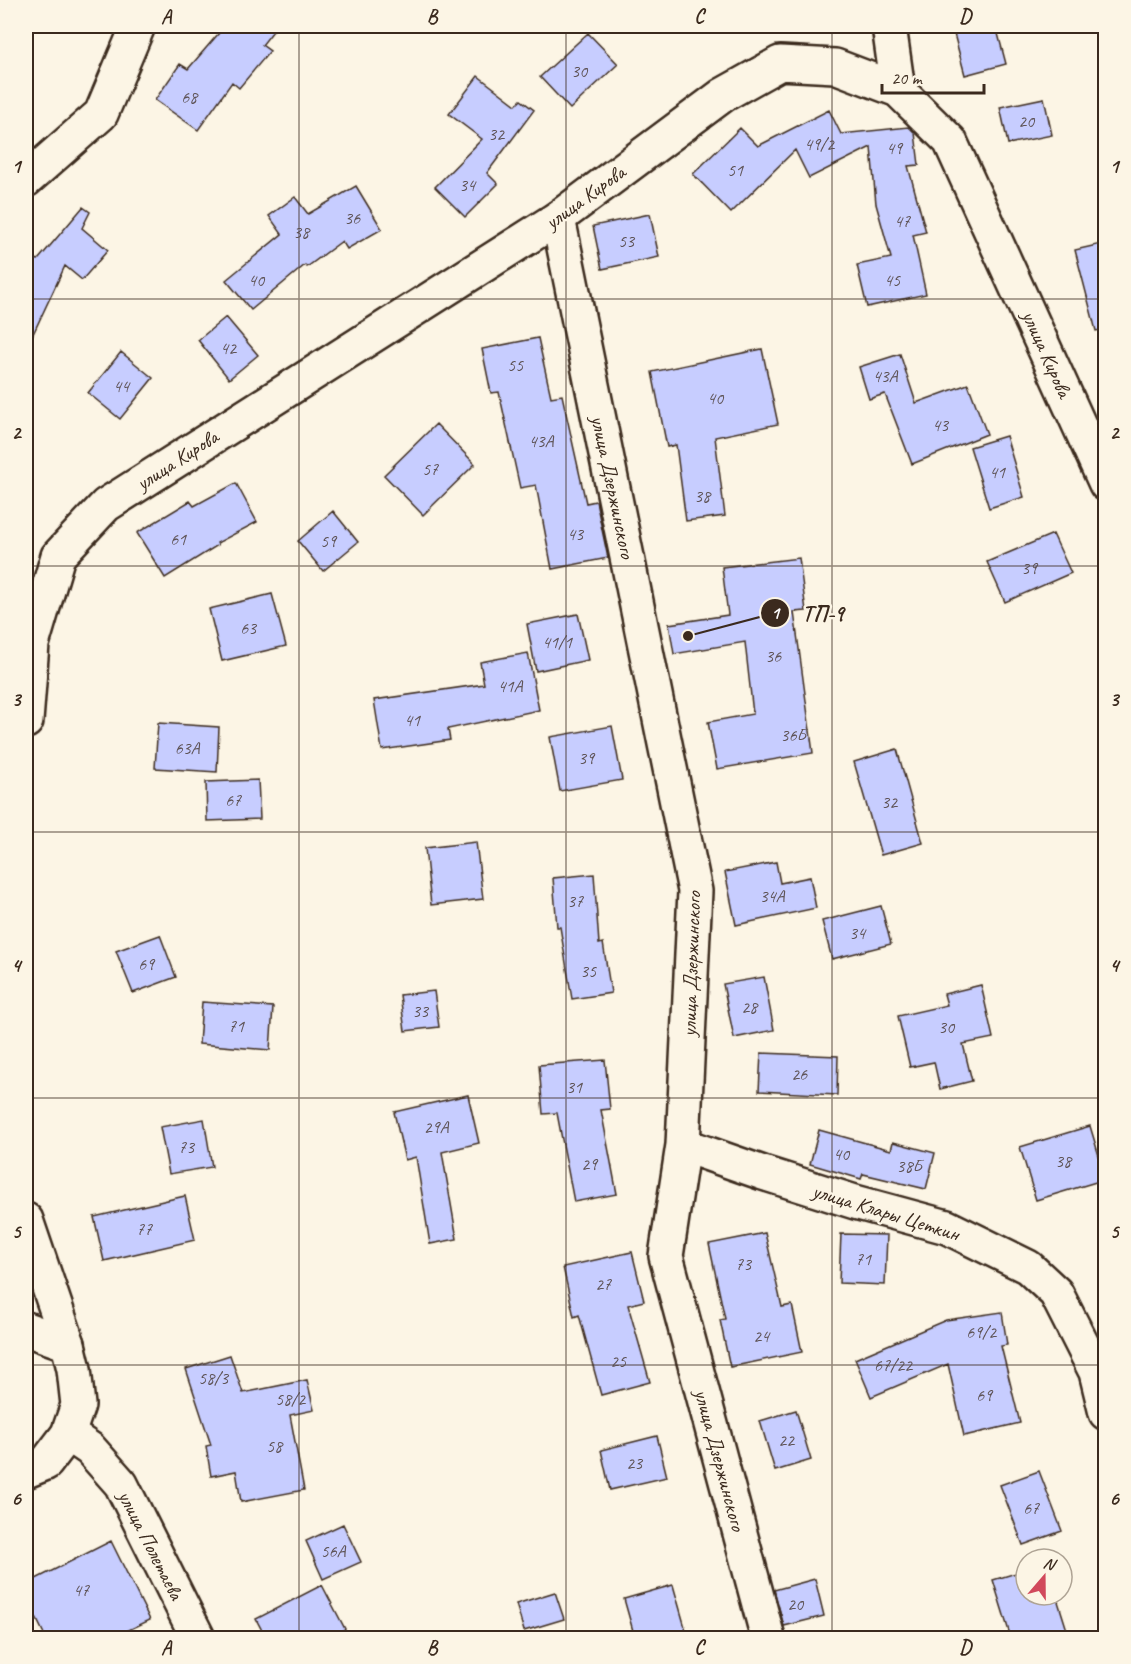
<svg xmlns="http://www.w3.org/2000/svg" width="1131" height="1664" viewBox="0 0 1131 1664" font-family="Caveat,sans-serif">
  <rect width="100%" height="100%" fill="#fcf5e5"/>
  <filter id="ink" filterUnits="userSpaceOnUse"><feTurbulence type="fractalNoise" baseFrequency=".0167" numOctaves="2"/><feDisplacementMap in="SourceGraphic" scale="12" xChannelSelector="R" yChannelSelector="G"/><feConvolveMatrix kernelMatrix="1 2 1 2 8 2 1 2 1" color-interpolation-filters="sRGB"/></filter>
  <g filter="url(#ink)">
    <path fill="#c7cdff" stroke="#3b2a1e" stroke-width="1.5" d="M225,26H277L262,45L270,51L239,88L232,82L198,130L155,100L180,64L188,69Z
      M971,26H996L1006,64L965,75L953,30Z
      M588,33L618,64L570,109L540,77Z
      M478,76L516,105L521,100L534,110L487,173L498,184L465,217L435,187L482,139L449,114Z
      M1044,98L1052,135L1008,144L1000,107Z
      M829,110L841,134L909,127L915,133L919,165L908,166L926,232L913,235L926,294L867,307L857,265L891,258L876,204L871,147L809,178L795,150L731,213L693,174L740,128L758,146Z
      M356,186L382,229L347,249L342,241L307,267L305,265L251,310L226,280L282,234L269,216L295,197L308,214Z
      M83,207L90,212L82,228L108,250L82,280L65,266L26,349V254L38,260Z
      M650,214L659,257L602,269L593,226Z
      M1106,243V329L1096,331L1075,250Z
      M226,317L258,355L229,379L198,340Z
      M538,338L551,397L562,395L586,503L596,501L608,558L552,569L536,485L520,488L499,392L491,393L482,349Z
      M762,349L778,424L715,437L725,516L686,521L676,445L667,447L652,372Z
      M121,352L153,378L120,419L88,393Z
      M900,354L916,403L968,384L987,434L912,464L885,394L869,399L859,367Z
      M436,424L475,464L423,515L384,475Z
      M1006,436L1024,497L989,508L970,447Z
      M236,483L257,522L217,543L218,545L165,578L137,533L190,501L194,506Z
      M333,511L358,542L323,571L298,541Z
      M1053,534L1071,573L1005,602L987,562Z
      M799,558L806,611L794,612L813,753L717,769L708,722L753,714L745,642L674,654L669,624L728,615L722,567Z
      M272,594L286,646L222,661L209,609Z
      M578,614L588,660L536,671L527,624Z
      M528,653L539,710L448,729L450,740L382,750L374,700L484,684L480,662Z
      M158,723L219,727L217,772L155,768Z
      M612,726L622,780L560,791L550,737Z
      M897,749L923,843L881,855L854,762Z
      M258,780L260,819L207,821L206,782Z
      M476,842L483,899L431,905L425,848Z
      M776,862L780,883L810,877L816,908L736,925L725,872Z
      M594,874L599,944L603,943L611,993L572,999L560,927H557L553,878Z
      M881,906L891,944L832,959L822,921Z
      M160,935L176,977L133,993L116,951Z
      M764,977L774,1030L734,1038L723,984Z
      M981,985L993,1038L963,1044L972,1081L940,1089L934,1062L910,1067L898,1016L947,1005L944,994Z
      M434,991L439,1027L405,1031L400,995Z
      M202,1002L273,1007L270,1050L199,1044Z
      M761,1053L838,1056L837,1095L759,1091Z
      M605,1060L610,1109L601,1110L617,1194L574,1202L557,1113L543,1114L539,1065Z
      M468,1095L479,1143L442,1152L457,1239L430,1244L416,1157L405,1160L394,1112Z
      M204,1119L212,1167L169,1174L160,1127Z
      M1090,1126L1106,1179L1036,1200L1020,1147Z
      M819,1130L891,1150L893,1142L935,1153L926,1189L863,1174L861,1179L810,1164Z
      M185,1196L195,1240L104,1261L94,1217Z
      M765,1233L782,1307L792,1305L802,1352L730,1367L720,1320L725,1319L709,1244Z
      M841,1234L887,1235L885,1285L839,1283Z
      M632,1252L644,1301L628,1305L650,1382L601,1395L579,1315L574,1317L563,1267Z
      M1002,1312L1007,1345L1001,1346L1020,1423L964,1436L948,1364L871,1397L855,1359L946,1320Z
      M230,1355L243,1393L307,1380L314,1410L290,1415L304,1490L241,1502L236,1471L211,1476L206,1446L211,1445L186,1369Z
      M796,1410L811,1460L775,1471L760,1421Z
      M657,1436L667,1477L610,1490L601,1450Z
      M1039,1471L1062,1531L1023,1545L1000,1485Z
      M343,1524L361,1562L323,1579L306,1541Z
      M111,1541L150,1620L112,1638H46L26,1597V1584Z
      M1026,1570V1595H1056L1067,1630L1040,1638H1011L993,1580Z
      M815,1579L824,1616L784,1626L774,1590Z
      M322,1585L345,1629L328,1638H266L256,1619Z
      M673,1585L688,1638H635L624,1599Z
      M555,1592L564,1619L524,1631L516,1604Z"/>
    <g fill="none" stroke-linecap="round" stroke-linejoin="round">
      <defs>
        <path id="minor" d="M889,26L898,90
          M26,180L101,114L138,26
          M558,218L695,891L683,1145L666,1256L768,1638
          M683,1145L763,1173L855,1202L947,1227L1028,1267L1056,1293L1096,1372L1106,1413
          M26,1329L68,1344
          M68,1434L90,1449L121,1484L198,1638"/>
        <path id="secondary" d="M26,721L32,644L58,556L106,505L558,218L723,95L780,63L835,66L898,90L950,141L1106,484
          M26,1220L68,1344L74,1369L78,1405L68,1434L46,1463L26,1471"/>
      </defs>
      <use href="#minor" stroke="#3b2a1e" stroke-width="38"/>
      <use href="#secondary" stroke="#3b2a1e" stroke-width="38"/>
      <use href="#minor" stroke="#fcf5e5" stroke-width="33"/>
      <use href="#secondary" stroke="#fcf5e5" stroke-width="33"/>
    </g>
  </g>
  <path fill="none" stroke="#3b2a1e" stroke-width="1.5" stroke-opacity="0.55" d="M299,26V1638M566,26V1638M832,26V1638M26,299H1106M26,566H1106M26,832H1106M26,1098H1106M26,1365H1106"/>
  <g text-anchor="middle" stroke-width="4.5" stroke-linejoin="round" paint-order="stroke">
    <g font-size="18" fill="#5e5356">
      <text x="579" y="77">30</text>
      <text x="189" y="103">68</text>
      <text x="1026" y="127">20</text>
      <text x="496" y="140">32</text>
      <text x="819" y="150">49/2</text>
      <text x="894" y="154">49</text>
      <text x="735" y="176">51</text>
      <text x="467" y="191">34</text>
      <text x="352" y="224">36</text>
      <text x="902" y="227">47</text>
      <text x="301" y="238">38</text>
      <text x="626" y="247">53</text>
      <text x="256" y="286">40</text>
      <text x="892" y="286">45</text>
      <text x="228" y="354">42</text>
      <text x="515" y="371">55</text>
      <text x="885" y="382">43А</text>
      <text x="121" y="392">44</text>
      <text x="715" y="404">40</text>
      <text x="940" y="431">43</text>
      <text x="541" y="447">43А</text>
      <text x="430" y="475">57</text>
      <text x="997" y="478">41</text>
      <text x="702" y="502">38</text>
      <text x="575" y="540">43</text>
      <text x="178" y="545">61</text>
      <text x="328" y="547">59</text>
      <text x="1029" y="574">39</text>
      <text x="248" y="634">63</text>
      <text x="557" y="648">41/1</text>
      <text x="773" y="662">36</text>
      <text x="510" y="692">41А</text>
      <text x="412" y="726">41</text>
      <text x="793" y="741">36Б</text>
      <text x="187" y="754">63А</text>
      <text x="586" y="764">39</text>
      <text x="233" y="806">67</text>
      <text x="889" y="808">32</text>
      <text x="772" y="902">34А</text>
      <text x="575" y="907">37</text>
      <text x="857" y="939">34</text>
      <text x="146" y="970">69</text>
      <text x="588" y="977">35</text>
      <text x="749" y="1013">28</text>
      <text x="420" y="1017">33</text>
      <text x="236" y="1032">71</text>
      <text x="946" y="1033">30</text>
      <text x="799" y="1080">26</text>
      <text x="574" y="1093">31</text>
      <text x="436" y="1133">29А</text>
      <text x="186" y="1153">73</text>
      <text x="841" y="1160">40</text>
      <text x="1063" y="1167">38</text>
      <text x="589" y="1170">29</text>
      <text x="909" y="1172">38Б</text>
      <text x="144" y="1235">77</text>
      <text x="863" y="1265">71</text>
      <text x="743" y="1270">73</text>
      <text x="603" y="1290">27</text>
      <text x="981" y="1338">69/2</text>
      <text x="761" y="1342">24</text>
      <text x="618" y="1367">25</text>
      <text x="893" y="1371">67/22</text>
      <text x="213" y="1384">58/3</text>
      <text x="984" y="1401">69</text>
      <text x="290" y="1405">58/2</text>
      <text x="786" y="1446">22</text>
      <text x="274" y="1452">58</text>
      <text x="634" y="1469">23</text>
      <text x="1031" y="1514">67</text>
      <text x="333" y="1557">56А</text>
      <text x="81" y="1596">47</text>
      <text x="795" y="1610">20</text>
    </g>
    <g font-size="21" fill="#3b2a1e" stroke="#fcf5e5">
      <text transform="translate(585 197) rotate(-36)" y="7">улица Кирова</text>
      <text transform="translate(1047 354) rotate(66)" y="7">улица Кирова</text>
      <text transform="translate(177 460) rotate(-33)" y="7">улица Кирова</text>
      <text transform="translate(613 487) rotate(78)" y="7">улица Дзержинского</text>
      <text transform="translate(691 964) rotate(-88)" y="7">улица Дзержинского</text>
      <text transform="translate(886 1212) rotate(17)" y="7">улица Клары Цеткин</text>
      <text transform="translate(720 1460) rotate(75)" y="7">улица Дзержинского</text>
      <text transform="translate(151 1545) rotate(63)" y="7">улица Полетаева</text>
    </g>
  </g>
  <path fill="none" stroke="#3b2a1e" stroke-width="2" d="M688 636L775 613"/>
  <g fill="#3b2a1e" stroke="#fcf5e5" stroke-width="2">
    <circle cx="688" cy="636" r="6"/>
    <circle cx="775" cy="613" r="15"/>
  </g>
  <g font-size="18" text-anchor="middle" font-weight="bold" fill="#fff">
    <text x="775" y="619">1</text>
  </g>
  <g font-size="22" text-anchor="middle" font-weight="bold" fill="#3b2a1e" stroke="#fcf5e5" stroke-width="4.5" stroke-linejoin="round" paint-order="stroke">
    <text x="823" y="621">ТП-9</text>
  </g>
  <rect width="1131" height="1664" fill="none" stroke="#fcf5e5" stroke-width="66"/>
  <g transform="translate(1044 1577) rotate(20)"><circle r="28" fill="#fcf5e5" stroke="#afa495" stroke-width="1.5"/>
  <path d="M0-4.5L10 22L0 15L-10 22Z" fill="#d1495b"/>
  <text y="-9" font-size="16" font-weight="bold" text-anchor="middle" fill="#3b2a1e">N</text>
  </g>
  <path d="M882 84v9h102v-9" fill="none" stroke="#3b2a1e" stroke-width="3"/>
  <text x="891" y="84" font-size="18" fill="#3b2a1e" stroke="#fcf5e5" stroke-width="4.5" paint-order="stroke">20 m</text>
  <rect x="33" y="33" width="1065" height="1598" fill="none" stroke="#3b2a1e" stroke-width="2"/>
  <g font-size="20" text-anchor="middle" font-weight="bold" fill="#3b2a1e">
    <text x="166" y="23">A</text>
    <text x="432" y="23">B</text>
    <text x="699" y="23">C</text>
    <text x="965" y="23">D</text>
    <text x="16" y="173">1</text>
    <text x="1114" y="173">1</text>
    <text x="16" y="439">2</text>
    <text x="1114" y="439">2</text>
    <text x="16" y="706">3</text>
    <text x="1114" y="706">3</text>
    <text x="16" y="972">4</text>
    <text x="1114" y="972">4</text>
    <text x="16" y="1238">5</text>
    <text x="1114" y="1238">5</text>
    <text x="16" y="1505">6</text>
    <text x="1114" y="1505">6</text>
    <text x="166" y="1654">A</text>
    <text x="432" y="1654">B</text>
    <text x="699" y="1654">C</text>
    <text x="965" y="1654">D</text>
  </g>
</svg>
